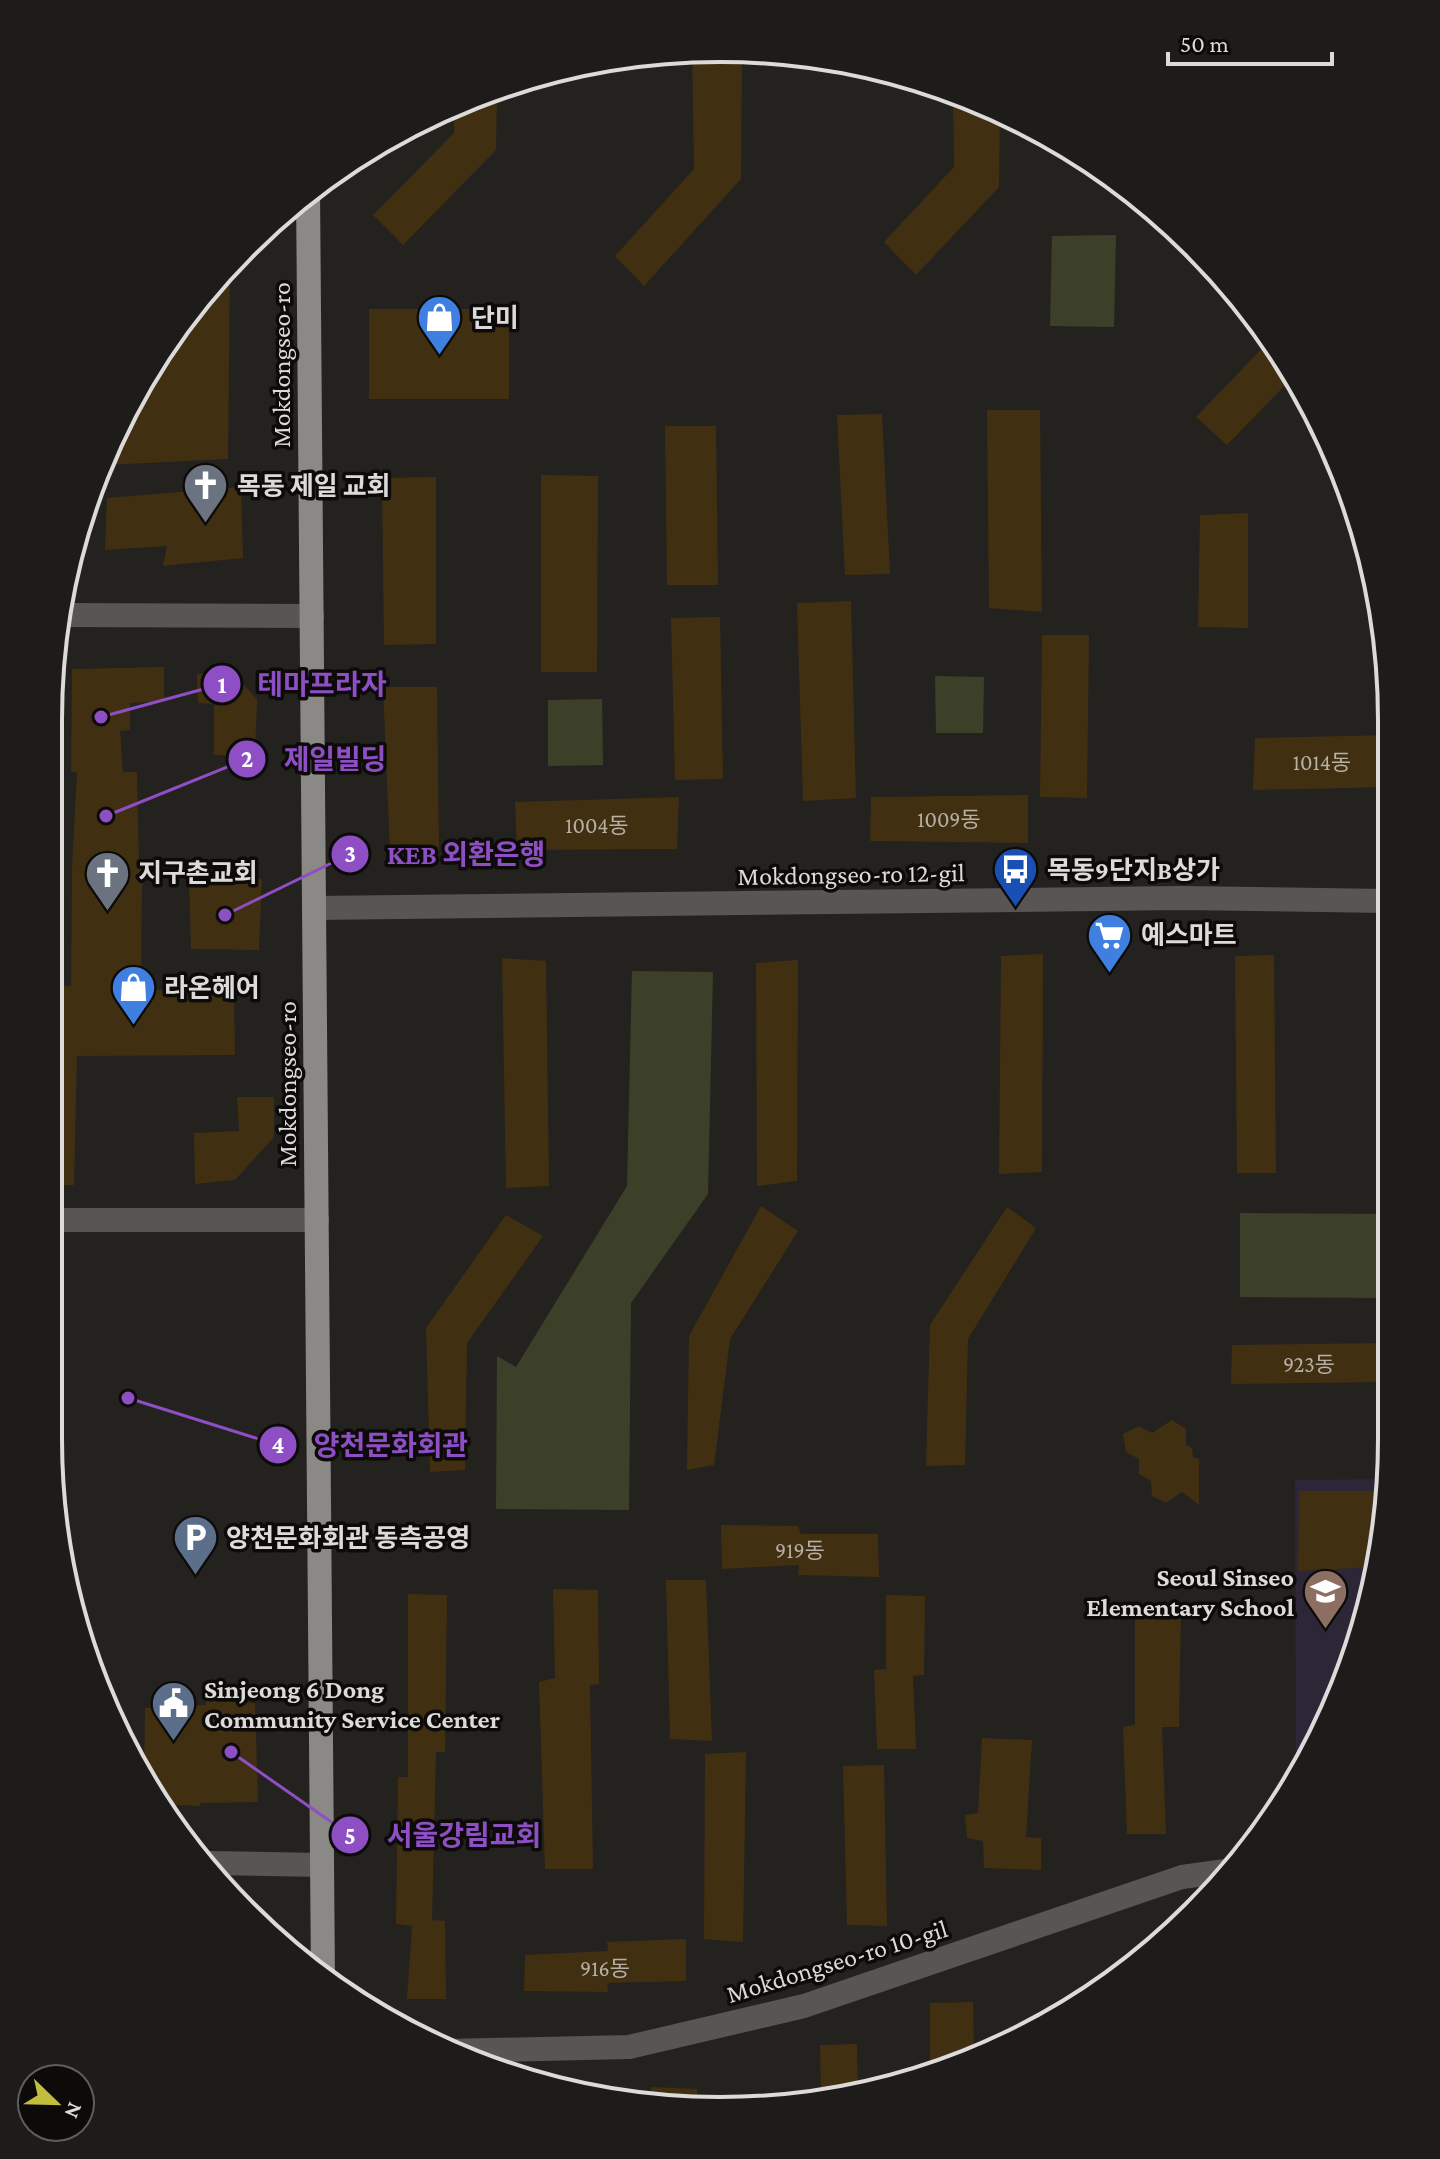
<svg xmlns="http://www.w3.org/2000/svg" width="1440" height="2159" viewBox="0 0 1440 2159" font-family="'Crimson Pro','Noto Sans KR',serif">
  <rect width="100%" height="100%" fill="#24221f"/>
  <path fill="#2c2636" d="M1386,1479V1527L1323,1736L1296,1776L1295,1480Z"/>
  <path fill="#3d4028" d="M1116,235L1114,327L1050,326L1052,236Z
    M935,676L984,677L983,733H936Z
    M602,699L603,765L548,766V700Z
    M632,971L713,972L708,1194L631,1303L629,1510L496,1509L497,1356L516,1367L627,1186Z
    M1240,1213L1388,1214L1387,1298L1240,1297Z"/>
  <path fill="#412f11" d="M692,50L742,52L741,179L644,286L615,256L694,169Z
    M497,89L496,150L403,245L373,215L454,133V106Z
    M953,91L1000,113L999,187L916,275L884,242L954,167Z
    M230,263L228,459L105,465L117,423L215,277Z
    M369,309H509V399H369Z
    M1271,339L1294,376L1227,445L1196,417Z
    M987,410H1040L1042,612L989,608Z
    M882,414L890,574L845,575L837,415Z
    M665,426H716L718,585H667Z
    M541,475L598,476L597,672H541Z
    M436,477V644L384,645L382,478Z
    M241,487L243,558L163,566L167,546L105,550L107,498Z
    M1248,513V628L1198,627L1200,515Z
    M851,601L856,798L803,801L797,603Z
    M720,617L723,779L675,780L671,618Z
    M1042,635H1089L1087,798L1040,797Z
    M164,667V701L130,703V730L120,731L123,772H137L139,867H142L141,989L234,994L235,1055L77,1056L74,1185H50L51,985L71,986L72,868L77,772H71L72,669Z
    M232,672L257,699L255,756L214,755V704L198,703L197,674Z
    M383,687H437L439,851L390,852Z
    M1390,735V787L1253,790L1255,738Z
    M1028,795V843L870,841L871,797Z
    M679,797L677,849L517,850L515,802Z
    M262,879L259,950L191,949L189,881Z
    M1043,954L1042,1172L999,1174L1001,956Z
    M1274,955L1276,1173H1237L1235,956Z
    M502,958L546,961L549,1186L506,1188Z
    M798,960L797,1181L757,1186L756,963Z
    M237,1097H274V1137L235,1180L195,1184L194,1133L239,1131Z
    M761,1206L798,1231L730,1339L714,1465L687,1470L689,1336Z
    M1007,1207L1036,1228L968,1339L965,1465L926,1466L930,1325Z
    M506,1215L543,1236L467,1343L465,1470L430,1472L426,1328Z
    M1387,1343V1382L1231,1384L1232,1345Z
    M1172,1420L1186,1429V1445L1192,1448L1193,1457L1199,1459V1505L1182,1492L1166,1503L1152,1496L1151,1481L1139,1474V1459L1126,1452L1123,1434L1139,1426L1152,1433Z
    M1299,1491H1386V1527L1374,1567L1298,1571Z
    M721,1525L798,1526L801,1534H878L879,1577L798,1575L799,1565L722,1569Z
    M666,1580H706L712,1741L670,1739Z
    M553,1589L598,1590L599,1684L590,1685L593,1869H545L539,1682L555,1678Z
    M408,1594L447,1595L445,1752H436L432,1920L445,1921L446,1999H407L412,1926L396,1924L398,1777H408Z
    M886,1595L925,1596L924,1675L913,1676L916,1749H877L874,1670L886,1669Z
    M1135,1608L1181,1609L1179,1727H1162L1166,1834H1127L1123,1727L1135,1725Z
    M206,1701L255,1703L258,1802L200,1803V1806L157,1804L144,1778L145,1708L206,1705Z
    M982,1738L1032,1740L1026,1837L1041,1838V1870L984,1868L983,1841L967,1838L965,1815L978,1813Z
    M746,1752L743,1942L704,1939L705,1754Z
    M884,1765L887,1926L847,1925L843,1766Z
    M686,1939V1981L607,1983L608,1992L524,1991L525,1955L608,1951L607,1942Z
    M973,2002L974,2052L930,2068V2003Z
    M857,2044L858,2095L852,2098L821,2100L820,2045Z
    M651,2087L697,2089V2108L676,2110L651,2104Z"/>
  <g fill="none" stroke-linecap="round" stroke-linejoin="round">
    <path stroke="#575654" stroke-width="24" d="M59,615L312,616
      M314,908L1181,898L1389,901
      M50,1220H317
      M208,1863L322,1865
      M447,2051L629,2047L804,2006L1182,1877L1233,1870"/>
    <path stroke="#8b8986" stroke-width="24" d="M308,190L323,1979"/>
  </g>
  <defs>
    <symbol id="shop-pin" viewBox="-11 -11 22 30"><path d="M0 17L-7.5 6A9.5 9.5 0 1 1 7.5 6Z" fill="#3f7fe0" stroke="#0c0b0a"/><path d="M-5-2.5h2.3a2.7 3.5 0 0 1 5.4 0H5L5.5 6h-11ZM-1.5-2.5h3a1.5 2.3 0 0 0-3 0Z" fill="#fff"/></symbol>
    <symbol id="church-pin" viewBox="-11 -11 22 30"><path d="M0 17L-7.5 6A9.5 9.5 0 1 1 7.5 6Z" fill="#6b7280" stroke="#0c0b0a"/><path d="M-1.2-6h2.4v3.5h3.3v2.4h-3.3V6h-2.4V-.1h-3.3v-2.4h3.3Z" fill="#fff"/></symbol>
    <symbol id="bus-pin" viewBox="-11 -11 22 30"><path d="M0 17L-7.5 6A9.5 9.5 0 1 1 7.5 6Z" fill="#1a4fb4" stroke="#0c0b0a"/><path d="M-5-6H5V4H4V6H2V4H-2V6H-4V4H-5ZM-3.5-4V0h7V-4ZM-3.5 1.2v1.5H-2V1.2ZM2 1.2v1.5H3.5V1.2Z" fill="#fff"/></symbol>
    <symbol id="supermarket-pin" viewBox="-11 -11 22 30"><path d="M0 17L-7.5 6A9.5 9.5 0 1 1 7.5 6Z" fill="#3f7fe0" stroke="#0c0b0a"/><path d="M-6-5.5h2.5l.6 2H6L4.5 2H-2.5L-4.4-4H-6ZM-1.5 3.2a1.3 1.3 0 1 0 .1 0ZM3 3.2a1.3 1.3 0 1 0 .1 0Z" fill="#fff"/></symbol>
    <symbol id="parking-pin" viewBox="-11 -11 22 30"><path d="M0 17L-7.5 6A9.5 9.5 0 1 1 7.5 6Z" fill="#5c6f8a" stroke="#0c0b0a"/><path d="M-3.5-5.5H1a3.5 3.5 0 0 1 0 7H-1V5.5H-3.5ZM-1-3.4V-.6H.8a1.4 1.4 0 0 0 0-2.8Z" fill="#fff"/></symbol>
    <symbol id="school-pin" viewBox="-11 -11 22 30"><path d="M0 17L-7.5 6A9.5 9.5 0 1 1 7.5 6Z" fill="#8d6e63" stroke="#0c0b0a"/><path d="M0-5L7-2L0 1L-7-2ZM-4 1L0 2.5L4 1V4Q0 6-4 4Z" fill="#fff"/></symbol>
    <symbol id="civic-pin" viewBox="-11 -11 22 30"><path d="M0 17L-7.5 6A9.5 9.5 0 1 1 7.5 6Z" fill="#5c6f8a" stroke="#0c0b0a"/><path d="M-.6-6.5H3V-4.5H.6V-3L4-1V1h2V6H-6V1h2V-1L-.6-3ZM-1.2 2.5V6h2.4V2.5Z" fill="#fff"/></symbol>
  </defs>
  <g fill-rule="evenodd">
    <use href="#shop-pin" x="414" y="292" width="51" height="69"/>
    <use href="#church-pin" x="180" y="460" width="51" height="69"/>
    <use href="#bus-pin" x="990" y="844" width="51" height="69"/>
    <use href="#church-pin" x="82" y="848" width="51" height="69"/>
    <use href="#supermarket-pin" x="1084" y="910" width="51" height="69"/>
    <use href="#shop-pin" x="108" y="962" width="51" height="69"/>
    <use href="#parking-pin" x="170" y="1512" width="51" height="69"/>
    <use href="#school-pin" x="1300" y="1566" width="51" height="69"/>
    <use href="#civic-pin" x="148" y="1678" width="51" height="69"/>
  </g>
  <g text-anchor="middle" stroke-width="7" stroke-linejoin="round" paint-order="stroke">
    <g font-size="22" fill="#b6b0a7">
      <text x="1322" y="770">1014동</text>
      <text x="949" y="827">1009동</text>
      <text x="597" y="833">1004동</text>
      <text x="1309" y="1372">923동</text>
      <text x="800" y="1558">919동</text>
      <text x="605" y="1976">916동</text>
    </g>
    <g font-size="26" font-weight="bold" fill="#dddbd9" stroke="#0c0b0a" text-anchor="start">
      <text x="471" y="327">단미</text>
      <text x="237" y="495">목동 제일 교회</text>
      <text x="1047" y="879">목동9단지B상가</text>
      <text x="138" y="882">지구촌교회</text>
      <text x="1141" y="944">예스마트</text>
      <text x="164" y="997">라온헤어</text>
      <text x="226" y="1547">양천문화회관 동측공영</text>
      <text x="1294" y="1586" text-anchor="end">Seoul Sinseo<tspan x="1294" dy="30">Elementary School</tspan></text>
      <text x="204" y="1698">Sinjeong 6 Dong<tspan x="204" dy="30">Community Service Center</tspan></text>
    </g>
    <g font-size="26" fill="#dddbd9" stroke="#0c0b0a">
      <text transform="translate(281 365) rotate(-90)" y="9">Mokdongseo-ro</text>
      <text transform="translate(851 874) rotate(-1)" y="9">Mokdongseo-ro 12-gil</text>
      <text transform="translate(287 1084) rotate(-90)" y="9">Mokdongseo-ro</text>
      <text transform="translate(837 1961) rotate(-17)" y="9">Mokdongseo-ro 10-gil</text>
    </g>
  </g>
  <path d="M0 0H1440V2159H0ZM720 62H720A658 658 0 0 1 1378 720V1439A658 658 0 0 1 720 2097H720A658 658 0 0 1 62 1439V720A658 658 0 0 1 720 62Z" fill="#1d1c1b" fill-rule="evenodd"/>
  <path fill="none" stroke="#dddbd9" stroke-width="4" d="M720 62H720A658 658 0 0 1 1378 720V1439A658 658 0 0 1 720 2097H720A658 658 0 0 1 62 1439V720A658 658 0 0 1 720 62Z"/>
  <path fill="none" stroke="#8f4fc4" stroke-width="3" d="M101 717L222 684M106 816L247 759M225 915L350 854M128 1398L278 1445M231 1752L350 1835"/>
  <g fill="#8f4fc4" stroke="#0c0b0a" stroke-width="3">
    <circle cx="101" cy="717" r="8"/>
    <circle cx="106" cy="816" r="8"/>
    <circle cx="225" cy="915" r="8"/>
    <circle cx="128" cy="1398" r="8"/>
    <circle cx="231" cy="1752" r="8"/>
    <circle cx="222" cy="684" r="20"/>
    <circle cx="247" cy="759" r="20"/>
    <circle cx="350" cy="854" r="20"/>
    <circle cx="278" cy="1445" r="20"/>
    <circle cx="350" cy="1835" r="20"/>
  </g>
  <g font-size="24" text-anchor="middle" font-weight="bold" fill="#fff">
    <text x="222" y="693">1</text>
    <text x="247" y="767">2</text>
    <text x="350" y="862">3</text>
    <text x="278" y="1453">4</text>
    <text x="350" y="1844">5</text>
  </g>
  <g font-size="28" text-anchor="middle" font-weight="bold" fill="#8f4fc4" stroke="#0c0b0a" stroke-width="7" stroke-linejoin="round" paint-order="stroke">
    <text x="322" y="694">테마프라자</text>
    <text x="335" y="769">제일빌딩</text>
    <text x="466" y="864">KEB 외환은행</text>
    <text x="391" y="1455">양천문화회관</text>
    <text x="464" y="1845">서울강림교회</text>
  </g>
  <g transform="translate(56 2103) rotate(113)"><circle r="38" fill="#0c0b0a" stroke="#605e5d" stroke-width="2"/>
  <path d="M0-6L14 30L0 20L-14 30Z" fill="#c4bc3e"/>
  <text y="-12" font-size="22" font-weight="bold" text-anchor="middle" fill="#dddbd9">N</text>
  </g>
  <path d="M1168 52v12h164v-12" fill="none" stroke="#dddbd9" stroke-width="4"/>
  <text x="1180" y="52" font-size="24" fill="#dddbd9" stroke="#0c0b0a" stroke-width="6" paint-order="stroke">50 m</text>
</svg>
